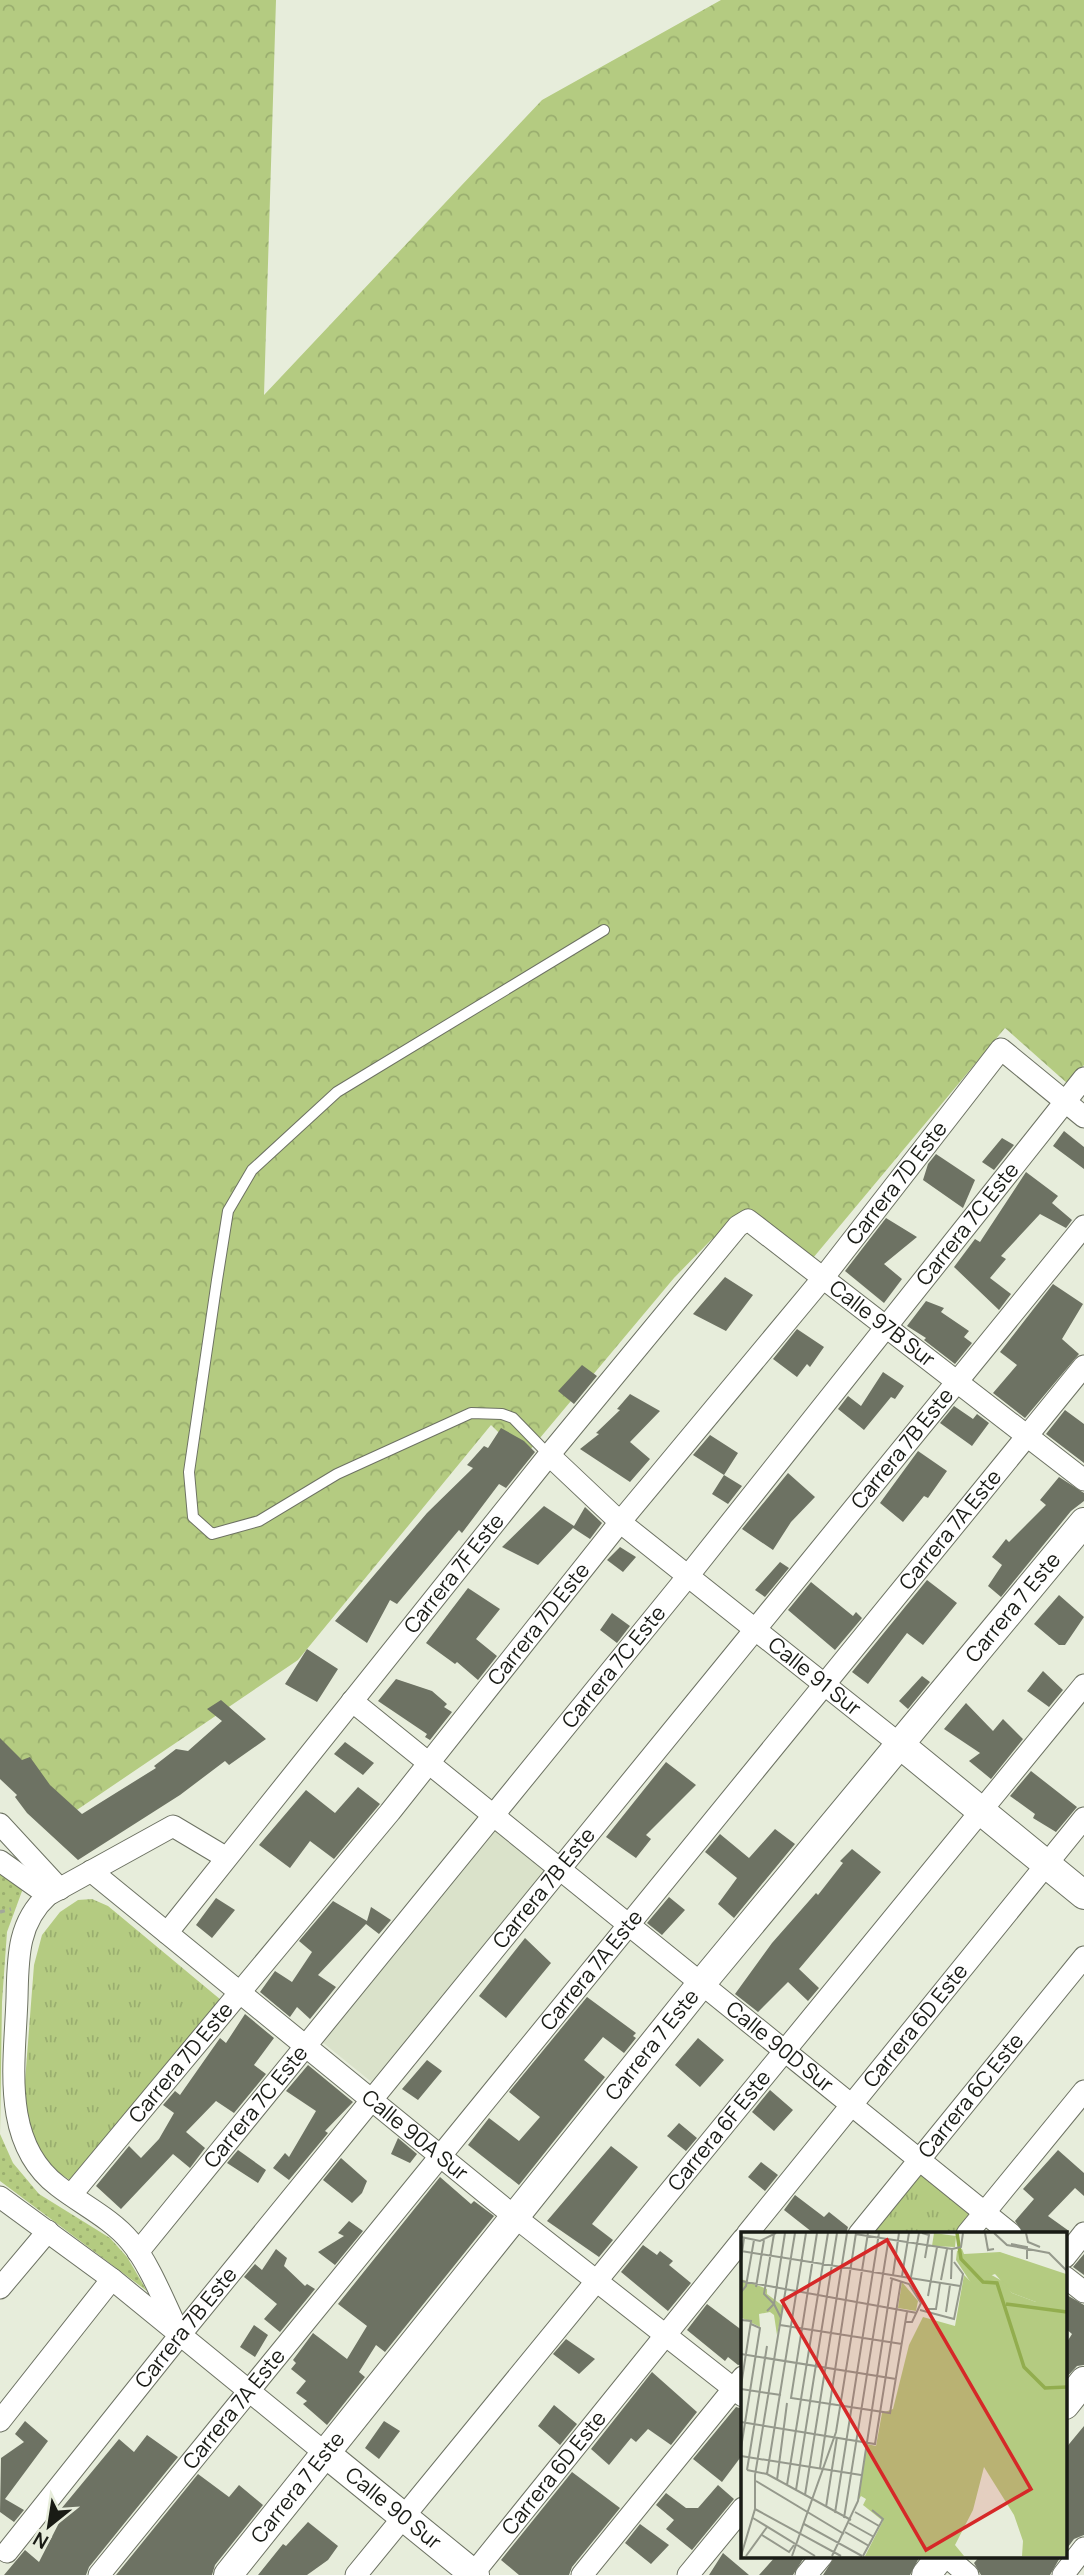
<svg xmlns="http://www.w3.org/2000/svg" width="1084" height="2575" viewBox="0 0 1084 2575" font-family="Manrope,sans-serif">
  <defs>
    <pattern id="grass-dots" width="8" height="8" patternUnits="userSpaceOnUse" patternTransform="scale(1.75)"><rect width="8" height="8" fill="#b4cb81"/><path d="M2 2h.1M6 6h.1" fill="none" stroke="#9aae6f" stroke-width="1.8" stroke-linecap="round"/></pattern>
    <pattern id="forest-crowns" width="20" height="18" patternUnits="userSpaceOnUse" patternTransform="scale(1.75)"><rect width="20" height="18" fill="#b4cb81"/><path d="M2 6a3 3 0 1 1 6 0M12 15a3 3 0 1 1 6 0" fill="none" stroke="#9aae6f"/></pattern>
    <pattern id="park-tufts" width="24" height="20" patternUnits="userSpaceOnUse" patternTransform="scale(1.75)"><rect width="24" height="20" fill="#b4cb81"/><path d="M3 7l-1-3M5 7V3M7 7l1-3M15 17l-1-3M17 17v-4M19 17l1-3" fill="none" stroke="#9aae6f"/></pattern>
  </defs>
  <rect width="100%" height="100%" fill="#e7eddb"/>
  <path fill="#dae2ca" d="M496,1826L548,1869L374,2084L321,2041Z"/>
  <path fill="url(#grass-dots)" d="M0,1865L25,1883L7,1932L2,2002L0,2134L13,2163L39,2194L110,2238L127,2257L147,2291L0,2181Z"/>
  <path fill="url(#forest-crowns)" d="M0,0H276L264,395L542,100L721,0H1084V1065L1068,1084L1005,1028L813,1258L751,1213L711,1240L674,1278L524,1457L491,1425L298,1660L65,1818L0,1751Z"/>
  <path fill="url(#park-tufts)" d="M92,1899L108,1906L221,2000L71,2181L45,2163L31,2139L23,2107L34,1965L42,1935L60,1912L78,1900Z
    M922,2174L973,2215L958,2234H873Z"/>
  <path fill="#6d7263" d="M1064,1131L1084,1147V1169L1053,1146Z
    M1002,1138L1014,1145L994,1170L982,1162Z
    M936,1154L975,1180L963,1208L923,1180L928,1164Z
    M1026,1172L1058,1196L1052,1203L1072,1220L1066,1228L1040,1214L1001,1256L1006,1259L990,1278L1011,1294L999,1310L954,1267L975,1239L980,1242Z
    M886,1218L917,1237L884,1264L902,1279L884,1303L845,1271Z
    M725,1277L753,1295L726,1331L693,1314Z
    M1053,1284L1083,1304L1062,1339L1079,1354L1025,1418L993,1393L1017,1365L1000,1352Z
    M926,1301L944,1308L941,1312L969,1331L964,1337L972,1343L955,1364L924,1340L926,1338L907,1326Z
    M797,1329L824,1347L810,1367L807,1364L797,1377L773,1359Z
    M582,1365L597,1376L574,1404L558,1391Z
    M883,1372L904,1386L895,1399L891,1397L864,1430L838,1409L848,1396L861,1406Z
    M630,1394L660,1411L630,1442L650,1459L630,1482L580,1449L599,1434L596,1433L620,1410L617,1409Z
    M954,1406L973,1419L977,1414L989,1423L972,1446L940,1423Z
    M1065,1410L1084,1424V1463L1046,1434Z
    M501,1428L524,1441L535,1452L506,1488L499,1484L462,1533L459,1530L397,1604L390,1600L367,1643L335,1621L427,1513L473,1468L467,1465L484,1446L488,1448Z
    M710,1435L738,1453L724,1475L693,1455Z
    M918,1451L947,1471L928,1498L924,1496L903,1522L880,1503Z
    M788,1473L815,1497L791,1522L773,1550L742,1529Z
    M724,1475L742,1486L728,1504L712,1494Z
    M1059,1477L1084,1493V1501L1071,1511L1001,1597L988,1586L1002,1565L992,1557L1006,1539L1009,1542L1046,1505L1040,1500Z
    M544,1506L574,1526L585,1507L602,1523L590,1539L573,1528L538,1565L502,1547Z
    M620,1547L636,1557L623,1572L607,1560Z
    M780,1562L789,1568L765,1597L755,1590Z
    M927,1580L957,1603L923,1645L907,1633L868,1684L852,1672Z
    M811,1582L853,1616L856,1612L862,1618L835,1650L788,1610Z
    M468,1588L500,1609L476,1639L497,1656L478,1680L457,1662L455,1664L426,1643Z
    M1059,1595L1084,1617L1065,1645H1059L1034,1624Z
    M612,1613L630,1626L617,1643L600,1630Z
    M307,1649L338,1669L317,1702L285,1684Z
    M1043,1671L1063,1690L1049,1707L1027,1691Z
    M922,1676L930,1682L908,1709L899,1701Z
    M396,1679L432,1691L447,1704L444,1707L452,1712L430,1740L425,1737L427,1734L378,1701Z
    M221,1700L266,1739L229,1765L225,1761L180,1795L78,1860L27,1813L15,1797L17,1795L0,1779V1738L22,1760L30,1757L50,1785L82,1814L156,1768L154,1766L176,1749L188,1751L222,1721L207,1709Z
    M966,1703L993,1731L1003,1719L1023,1739L991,1779L969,1761L980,1753L944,1729Z
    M345,1742L374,1763L363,1775L334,1754Z
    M666,1762L696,1785L646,1835L651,1839L636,1858L606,1837Z
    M1031,1771L1077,1807L1056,1832L1033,1818L1035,1814L1010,1796Z
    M358,1787L380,1804L334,1859L310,1841L290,1868L259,1845L306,1790L335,1813Z
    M775,1829L795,1844L734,1918L718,1904L737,1878L705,1852L720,1834L749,1858Z
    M852,1849L881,1872L799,1969L819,1988L808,2001L788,1982L758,2012L735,1994L772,1943L816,1893L818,1895L843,1863L840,1861Z
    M669,1897L685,1910L662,1935L647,1923Z
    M216,1898L235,1910L212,1938L196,1925Z
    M333,1901L367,1921L371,1907L391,1920L379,1934L366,1924L318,1975L336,1987L310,2019L297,2007L290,2017L260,1992L275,1971L292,1982L312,1952L299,1941Z
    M525,1938L551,1963L506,2018L479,1996Z
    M587,1997L636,2033L633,2036L636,2038L624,2053L603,2037L584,2060L605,2077L519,2185L468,2145L489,2118L519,2141L540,2117L509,2092Z
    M245,2014L274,2038L254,2065L266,2074L234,2113L216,2101L186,2132L205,2148L190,2168L173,2154L121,2209L96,2186L129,2146L141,2158L159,2139L174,2113L163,2105L175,2091L180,2095L220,2038L226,2043Z
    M698,2038L724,2060L700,2087L675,2065Z
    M427,2060L442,2071L418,2100L402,2089Z
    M308,2065L353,2102L325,2131L328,2133L289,2180L273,2168L285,2153L289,2157L316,2111L286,2091Z
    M770,2090L793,2110L774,2131L752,2112Z
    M679,2123L697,2138L686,2151L667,2136Z
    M398,2138L417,2154L410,2163L391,2154Z
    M611,2146L638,2167L592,2224L613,2240L599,2257L547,2221Z
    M238,2150L266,2170L258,2183L227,2163Z
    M1058,2150L1084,2173V2196L1075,2188L1048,2216L1069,2231L1065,2236L1024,2234L1015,2221L1034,2199L1023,2189Z
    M341,2158L367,2181L362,2193L352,2203L323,2180Z
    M761,2162L778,2175L765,2191L748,2177Z
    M440,2177L471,2204L474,2201L494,2216L385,2352L376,2345L359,2372L365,2377L327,2425L303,2404L307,2401L296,2393L306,2381L291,2369L296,2363L293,2360L313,2333L347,2359L367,2326L338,2304Z
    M795,2195L824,2217L829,2212L848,2227L846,2234H810L812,2232L784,2210Z
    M349,2221L363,2231L335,2265L318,2252L344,2236L338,2233Z
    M643,2245L657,2255L660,2251L673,2261L669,2265L691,2283L668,2311L621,2272Z
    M276,2249L287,2258L284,2266L305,2286L307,2284L315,2289L280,2332L264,2319L277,2304L244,2277L255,2264L262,2270Z
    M1084,2254V2275L1073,2267Z
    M1065,2294L1084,2305V2365L1077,2366L1065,2379V2345L1072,2334L1065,2328Z
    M707,2304L743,2331V2364L738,2365L728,2357L725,2361L687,2330Z
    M254,2325L268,2335L255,2357L240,2347Z
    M566,2339L595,2359L579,2374L553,2354Z
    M652,2372L697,2412L671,2445L648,2429L636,2442L631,2438L609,2465L591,2449Z
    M554,2405L577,2424L560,2445L538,2426Z
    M736,2407L743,2409V2454L722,2482L693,2459Z
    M25,2421L48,2441L5,2499L24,2510L14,2522L0,2512L1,2458L24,2442L15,2434Z
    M384,2421L400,2431L379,2459L365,2448Z
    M1084,2426V2535L1074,2539L1065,2551V2449Z
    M147,2435L178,2457L89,2567L86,2575H4L25,2550L39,2562L61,2519L56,2515L119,2439L134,2452Z
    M572,2472L620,2508L572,2567L569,2575H519L501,2560Z
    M198,2474L229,2497L239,2485L263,2505L215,2565L212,2575H116Z
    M718,2485L734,2499L692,2550L666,2529L674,2520L656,2505L666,2493L686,2508H698Z
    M308,2522L338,2546L328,2560L307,2575H258L283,2544L286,2546Z
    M640,2524L669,2545L651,2564L625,2543Z
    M723,2553L749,2575H709Z
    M776,2556H805L793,2575H759Z
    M835,2556H920L910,2575H823Z
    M980,2556H1061L1050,2575H981L974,2563Z"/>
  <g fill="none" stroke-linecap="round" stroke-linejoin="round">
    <defs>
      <path id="service" d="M549,1455L513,1418L502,1414L471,1413L337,1474L259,1521L212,1534L193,1517L189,1472L217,1280L228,1211L252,1170L337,1092L604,930"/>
      <g id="minor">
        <path id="s1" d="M549,1455L620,1522L898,1743"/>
        <path id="s2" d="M352,1701L1011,2234"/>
        <path d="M0,1824L60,1889"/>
        <path d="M0,1861L48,1895"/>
        <path id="s3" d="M91,1871L515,2217L743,2396"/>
        <path id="s4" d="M167,1933L549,1455L738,1226L748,1220L1084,1480"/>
        <path id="s5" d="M71,2195L390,1812L620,1522L823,1278L1001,1049L1084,1117"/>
        <path d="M0,2197L112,2279L325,2453"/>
        <path id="s6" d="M747,2234L1084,1818"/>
        <path id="s7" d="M859,2234L1084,1957"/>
        <path d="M967,2234L1084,2091"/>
        <path id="s8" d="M138,2252L688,1576L1084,1078"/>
        <path d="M1065,2257L1084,2233"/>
        <path d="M1065,2277L1084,2292"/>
        <path d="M0,2288L48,2231"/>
        <path d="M180,2335C166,2307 150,2264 130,2241C112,2219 81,2204 58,2186C0,2142 15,2062 17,1998C18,1959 17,1923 48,1895L173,1826L225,1857"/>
        <path d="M0,2421L112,2279"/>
        <path id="s9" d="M7,2552L180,2335L1084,1226"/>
        <path d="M946,2556L968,2575"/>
        <path id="s10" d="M99,2575L1084,1366"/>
        <path id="s11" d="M356,2575L1084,1685"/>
        <path id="s12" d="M472,2575L743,2239"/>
        <path d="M582,2575L743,2377"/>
        <path d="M688,2575L743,2508"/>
        <path d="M806,2575L822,2556"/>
        <path d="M1063,2575L1084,2548"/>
      </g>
      <g id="tertiary">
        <path d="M898,1743L1084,1895"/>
        <path d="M1065,2405L1084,2381"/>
        <path id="s13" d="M325,2453L475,2575"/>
        <path id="s14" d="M228,2575L701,1984L1084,1522"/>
        <path d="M926,2575L941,2556"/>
      </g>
    </defs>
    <use href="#service" stroke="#6d7263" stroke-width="12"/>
    <use href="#minor" stroke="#6d7263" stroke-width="23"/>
    <use href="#tertiary" stroke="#6d7263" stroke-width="30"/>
    <path stroke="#a3a89a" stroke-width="3.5" stroke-dasharray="5 5" stroke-linecap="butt" d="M0,1912L11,1909"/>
    <use href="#service" stroke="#fff" stroke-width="10"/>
    <use href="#minor" stroke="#fff" stroke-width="21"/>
    <use href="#tertiary" stroke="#fff" stroke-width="28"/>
  </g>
  <g text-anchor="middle" stroke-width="7" stroke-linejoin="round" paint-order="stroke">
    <g font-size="21" fill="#191b15" stroke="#e7eddb">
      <text dy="7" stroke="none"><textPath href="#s5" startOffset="1306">Carrera 7D Este</textPath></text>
      <text dy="7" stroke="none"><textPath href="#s8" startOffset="1321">Carrera 7C Este</textPath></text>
      <text dy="7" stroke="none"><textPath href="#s4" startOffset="1090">Calle 97B Sur</textPath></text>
      <text dy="7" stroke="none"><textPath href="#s9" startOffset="1421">Carrera 7B Este</textPath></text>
      <text dy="7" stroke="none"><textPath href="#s10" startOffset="1348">Carrera 7A Este</textPath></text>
      <text dy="7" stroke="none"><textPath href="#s4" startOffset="460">Carrera 7F Este</textPath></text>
      <text dy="7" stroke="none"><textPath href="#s14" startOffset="1246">Carrera 7 Este</textPath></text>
      <text dy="7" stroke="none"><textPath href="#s5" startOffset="738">Carrera 7D Este</textPath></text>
      <text dy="7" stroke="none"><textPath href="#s8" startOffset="754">Carrera 7C Este</textPath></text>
      <text dy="7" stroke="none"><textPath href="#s1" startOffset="346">Calle 91 Sur</textPath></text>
      <text dy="7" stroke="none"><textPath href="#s9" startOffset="854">Carrera 7B Este</textPath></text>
      <text dy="7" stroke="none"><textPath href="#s10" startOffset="780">Carrera 7A Este</textPath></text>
      <text dy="7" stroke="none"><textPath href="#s6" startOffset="268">Carrera 6D Este</textPath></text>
      <text dy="7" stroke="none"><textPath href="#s14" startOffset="679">Carrera 7 Este</textPath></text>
      <text dy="7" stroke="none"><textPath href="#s2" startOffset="550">Calle 90D Sur</textPath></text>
      <text dy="7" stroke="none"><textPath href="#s5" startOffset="172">Carrera 7D Este</textPath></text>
      <text dy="7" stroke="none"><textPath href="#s7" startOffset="178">Carrera 6C Este</textPath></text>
      <text dy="7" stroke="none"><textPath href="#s8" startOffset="187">Carrera 7C Este</textPath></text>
      <text dy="7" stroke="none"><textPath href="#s11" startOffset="574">Carrera 6F Este</textPath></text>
      <text dy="7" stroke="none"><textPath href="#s3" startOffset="418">Calle 90A Sur</textPath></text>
      <text dy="7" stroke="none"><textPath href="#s9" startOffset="287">Carrera 7B Este</textPath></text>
      <text dy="7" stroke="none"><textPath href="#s10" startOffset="214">Carrera 7A Este</textPath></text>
      <text dy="7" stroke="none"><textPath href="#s12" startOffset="131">Carrera 6D Este</textPath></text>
      <text dy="7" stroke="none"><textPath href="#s14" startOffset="112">Carrera 7 Este</textPath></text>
      <text dy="7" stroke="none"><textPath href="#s13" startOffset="88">Calle 90 Sur</textPath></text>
    </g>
  </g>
  <g transform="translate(741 2232)">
    <rect width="326" height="326" fill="#e7eddb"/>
    <path d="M221,17L223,22L259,20L325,42V70H295L271,61L254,42L230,51L215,28L216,19ZM0,47L26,57V62L42,74L36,103L33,83L29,80L18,82L19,95L1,86Z" fill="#b4cb81"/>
    <path d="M247,41L263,50L271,61L295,70H325V324H281L282,309L273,283L243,235L232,278L214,313L223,324H124L142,289L122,273L125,267L120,264L117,269L126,212L135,214L141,181L152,177L168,113L182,85L214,94L223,43L230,50Z" fill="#b4cb81"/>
    <path d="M193,1L215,4L214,15L191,14ZM161,50L177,69L175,79L157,76Z" fill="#b4cb81"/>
    <path fill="none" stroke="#92ad4e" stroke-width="3.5" d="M216,1L220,27L242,50L256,51L283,135L304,156L326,155M265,72L326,80"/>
    <path fill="none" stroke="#95998c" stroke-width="2" d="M76,1L50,166L149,181L166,80M181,1L188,3L184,26M244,1L247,18L253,17M253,1L266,13L308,21L326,39M285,1L287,10L299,15M114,2L211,17L220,15L222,1M0,5L19,9L35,1M270,12L286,15V27M0,19L219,54M0,28L3,6M152,43L158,1M161,44L168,1M170,45L178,1M149,46L168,52L180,71L171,90H165M210,47L211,17M200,48L206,17M0,49L176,81M15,55L23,8M0,60L5,54L13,8M187,64L196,15M184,77H195L199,51M179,78L213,87L222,42L213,30M26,79L33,72L23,62L33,2M205,80L209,53M40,86L33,72L44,1M0,88L10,89L0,154M39,93L161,112M0,122L155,147M0,157L40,163M0,190L134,212L160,49M0,216L19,96L10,92M0,224L120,243M79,236L115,1M6,238L26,114M6,238L26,242L110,288M26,242L65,1M36,248L46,171M15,249L103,302M46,253L87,1M55,258L96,1M64,263L106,1M85,275L96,205M14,277L100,324M114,280L138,294M94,281L138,1M12,286L74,324M103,286L147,11M108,291L133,305M63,292L121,324M104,300L128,314M21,303L48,320L53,313M0,324L14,277V243L54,1M5,324L26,295M51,324L95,200L127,1M91,324L117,269L151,47M122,324L142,287L131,278"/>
    <path fill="#d62828" fill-opacity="0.15" stroke="#d62828" stroke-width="3.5" d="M146,8L290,257L185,318L41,69Z"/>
    <rect width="326" height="326" fill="none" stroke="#191b15" stroke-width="3.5"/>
  </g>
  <g transform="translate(49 2526) rotate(210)" stroke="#e7eddb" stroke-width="5" paint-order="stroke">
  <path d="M0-5L12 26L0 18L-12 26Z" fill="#191b15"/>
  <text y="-10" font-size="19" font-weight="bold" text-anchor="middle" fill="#191b15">N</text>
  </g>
</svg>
